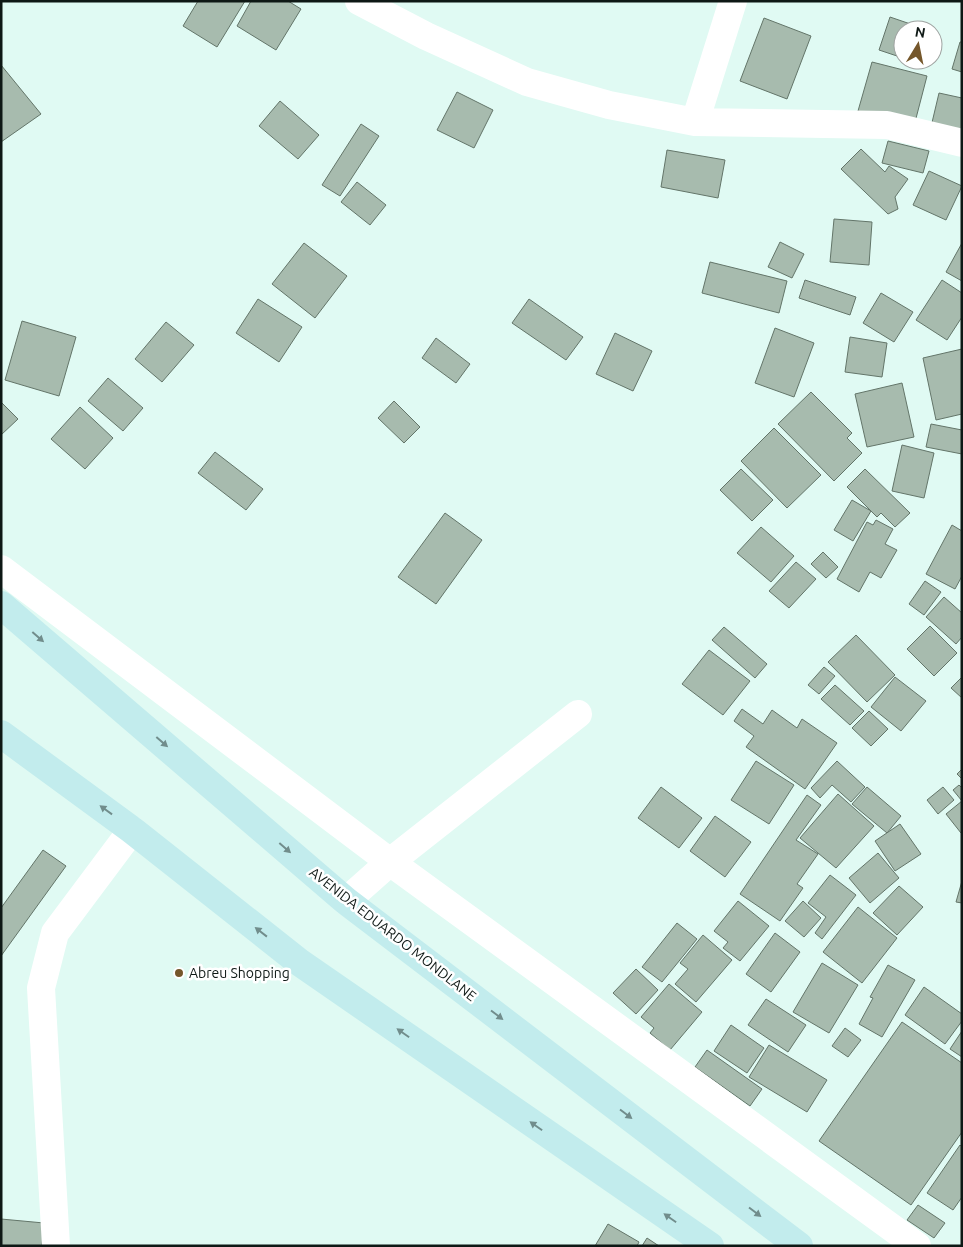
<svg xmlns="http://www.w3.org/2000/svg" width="963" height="1247" viewBox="0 0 963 1247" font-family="Ubuntu,sans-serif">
  <rect width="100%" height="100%" fill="#e0faf3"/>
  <path fill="#a7bbae" stroke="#637569" d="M198,1H245L217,47L183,26Z
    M251,1H288L301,9L276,50L237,26Z
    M890,17L928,30H903V58L879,50Z
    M764,18L811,36L787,99L740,81Z
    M960,42H962V72L952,69Z
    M910,60H923L921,64Z
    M872,62L927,76L914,126L858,111Z
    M1,65L41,114L1,142Z
    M457,92L493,110L474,148L437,130Z
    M939,93L962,98V139L930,131Z
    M280,101L319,135L298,159L259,126Z
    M361,124L379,136L340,196L322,185Z
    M888,141L929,151L923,173L882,163Z
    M861,149L885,172L889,166L908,179L895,197L898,209L888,214L841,169Z
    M667,150L725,160L718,198L661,187Z
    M929,171L962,186L946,220L913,205Z
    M357,182L386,205L370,225L341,202Z
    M834,219L872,222L869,265L830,262Z
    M780,242L804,254L792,278L768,267Z
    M304,243L347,276L315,318L272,284Z
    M962,243V281L946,272Z
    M710,262L787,281L779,313L702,293Z
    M805,280L856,297L850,315L799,298Z
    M942,280L962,293V317L947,340L916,320Z
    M881,293L913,312L894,342L863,323Z
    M258,299L302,327L279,362L236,333Z
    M529,299L583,337L566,360L512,323Z
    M22,321L76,337L59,396L5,380Z
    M166,322L194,345L162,382L135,359Z
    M775,328L814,343L794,397L755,383Z
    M615,333L652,351L633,391L596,374Z
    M850,337L887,343L882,377L845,372Z
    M436,338L470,364L456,383L422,358Z
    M962,349V414L936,420L923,358Z
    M108,378L143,408L123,431L88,401Z
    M902,383L914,437L867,447L855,394Z
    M811,392L852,433L847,438L862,453L834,481L778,424Z
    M394,401L420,427L404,443L378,418Z
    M1,402L18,419L1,435Z
    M80,407L113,438L85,469L51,439Z
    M931,424L962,430V454L926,447Z
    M774,428L821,475L787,508L741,461Z
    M902,445L934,453L924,498L892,491Z
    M215,452L263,489L246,510L198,473Z
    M741,469L773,500L752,521L720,490Z
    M865,469L910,513L895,527L881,513L877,517L847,487Z
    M852,500L871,511L853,541L834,530Z
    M445,513L482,540L436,604L398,577Z
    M876,520L893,529L885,544L897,550L881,578L870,572L859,592L837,579L867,522L873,525Z
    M952,525L962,531V576L955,589L926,574Z
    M761,527L794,556L771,582L737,553Z
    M823,552L838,567L826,578L811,564Z
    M796,562L816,579L789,608L769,591Z
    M925,581L941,592L924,615L909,604Z
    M944,597L962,613V637L956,644L926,617Z
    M930,626L957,653L934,676L907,649Z
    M724,627L767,664L755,678L712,640Z
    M856,635L895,675L867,702L828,662Z
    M709,650L750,681L723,715L682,684Z
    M824,667L835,676L819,694L808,685Z
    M895,677L926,701L901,731L871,707Z
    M962,677V698L951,688Z
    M835,685L864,711L850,725L821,699Z
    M742,709L763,724L772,710L797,728L802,719L837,743L805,789L746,747L754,736L734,721Z
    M869,711L888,729L871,746L852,728Z
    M756,761L794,785L769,824L731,800Z
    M837,761L865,787L851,802L832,785L820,798L811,788Z
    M962,769V779L957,774Z
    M959,785L962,788V801L953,790Z
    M661,787L702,818L679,848L638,818Z
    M867,787L901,816L887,833L852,804Z
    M943,787L954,800L938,814L927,800Z
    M838,794L874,826L836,868L800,838Z
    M807,795L821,805L796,840L818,854L797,884L803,888L780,921L740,894Z
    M962,801V833H961L946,814Z
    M715,816L751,842L725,877L690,851Z
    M900,824L921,854L895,871L875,841Z
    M43,850L66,866L1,956V908Z
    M878,853L899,878L870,903L849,878Z
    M830,875L856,895L822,939L815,933L826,917L808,903Z
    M962,881V903L956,902Z
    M899,886L923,907L897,935L873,913Z
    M738,901L769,926L740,961L723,948L728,942L714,931Z
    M803,901L821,918L804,937L785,921Z
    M858,907L897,938L862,983L823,952Z
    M677,923L697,939L662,982L642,967Z
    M775,933L800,952L771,992L746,974Z
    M703,935L732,960L696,1002L675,984L688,969L680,963Z
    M822,963L858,985L829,1033L793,1012Z
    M888,965L915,980L882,1037L859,1024L873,998L870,997Z
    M636,969L658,990L636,1014L613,993Z
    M669,984L702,1012L670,1050L650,1033L654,1028L641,1017Z
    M924,987L962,1014V1021L945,1044L905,1015Z
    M766,999L806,1025L788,1052L748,1025Z
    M902,1022L962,1063V1132L911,1205L819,1141Z
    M731,1025L764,1048L747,1073L714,1051Z
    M845,1028L861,1040L848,1057L832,1046Z
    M962,1031V1057L950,1049Z
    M769,1045L827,1080L807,1112L749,1077Z
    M707,1050L762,1089L750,1106L695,1067Z
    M960,1145L962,1147V1197L953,1210L927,1193Z
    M918,1205L945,1223L934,1238L907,1220Z
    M1,1219L44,1223L42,1246H1Z
    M608,1224L639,1242L637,1246H595Z
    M647,1238L659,1246H642Z"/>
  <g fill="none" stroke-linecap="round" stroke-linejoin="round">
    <path stroke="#fff" stroke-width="28" d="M359,1L426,36L527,82L609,105L695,122L887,125L962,143
      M695,122L733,1
      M1,569L390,862L917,1246
      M346,901L390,862L578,714
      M56,1246L41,988L55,933L132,830"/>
    <path stroke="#c2eced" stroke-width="28" d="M1,605L346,901L799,1246
      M1,734L132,830L299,962L710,1246"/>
  </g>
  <defs><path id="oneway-solid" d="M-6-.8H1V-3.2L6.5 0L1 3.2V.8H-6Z" transform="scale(1.25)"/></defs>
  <g fill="#718d8c">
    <use href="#oneway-solid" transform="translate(38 637) rotate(41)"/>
    <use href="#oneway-solid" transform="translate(162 742) rotate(41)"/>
    <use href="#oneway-solid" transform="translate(106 810) rotate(-144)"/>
    <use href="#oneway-solid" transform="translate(285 848) rotate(41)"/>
    <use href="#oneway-solid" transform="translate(261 932) rotate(-142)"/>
    <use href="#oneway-solid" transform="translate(497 1015) rotate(37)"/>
    <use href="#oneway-solid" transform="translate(403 1033) rotate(-145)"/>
    <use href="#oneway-solid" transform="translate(626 1114) rotate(37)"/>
    <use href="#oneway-solid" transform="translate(536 1126) rotate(-145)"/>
    <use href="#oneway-solid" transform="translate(755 1212) rotate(37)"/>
    <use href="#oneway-solid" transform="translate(670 1218) rotate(-145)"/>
  </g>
  <circle fill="#75572b" stroke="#fff" stroke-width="2" cx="179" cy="973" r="5"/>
  <g text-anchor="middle" stroke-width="5" stroke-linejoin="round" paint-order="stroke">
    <g font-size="14" fill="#0e1815" stroke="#fff">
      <text transform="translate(393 934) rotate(38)" y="5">AVENIDA EDUARDO MONDLANE</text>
    </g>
    <g font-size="14" fill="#0e1815" stroke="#fff" text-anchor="start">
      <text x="189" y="978">Abreu Shopping</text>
    </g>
  </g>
  <rect width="963" height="1247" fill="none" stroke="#0e1815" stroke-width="5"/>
  <g transform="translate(918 45) rotate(10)"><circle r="24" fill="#ffffff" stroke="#9fa3a1"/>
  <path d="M0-4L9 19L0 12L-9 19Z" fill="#75572b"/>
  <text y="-8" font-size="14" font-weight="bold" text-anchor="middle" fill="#0e1815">N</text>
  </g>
</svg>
